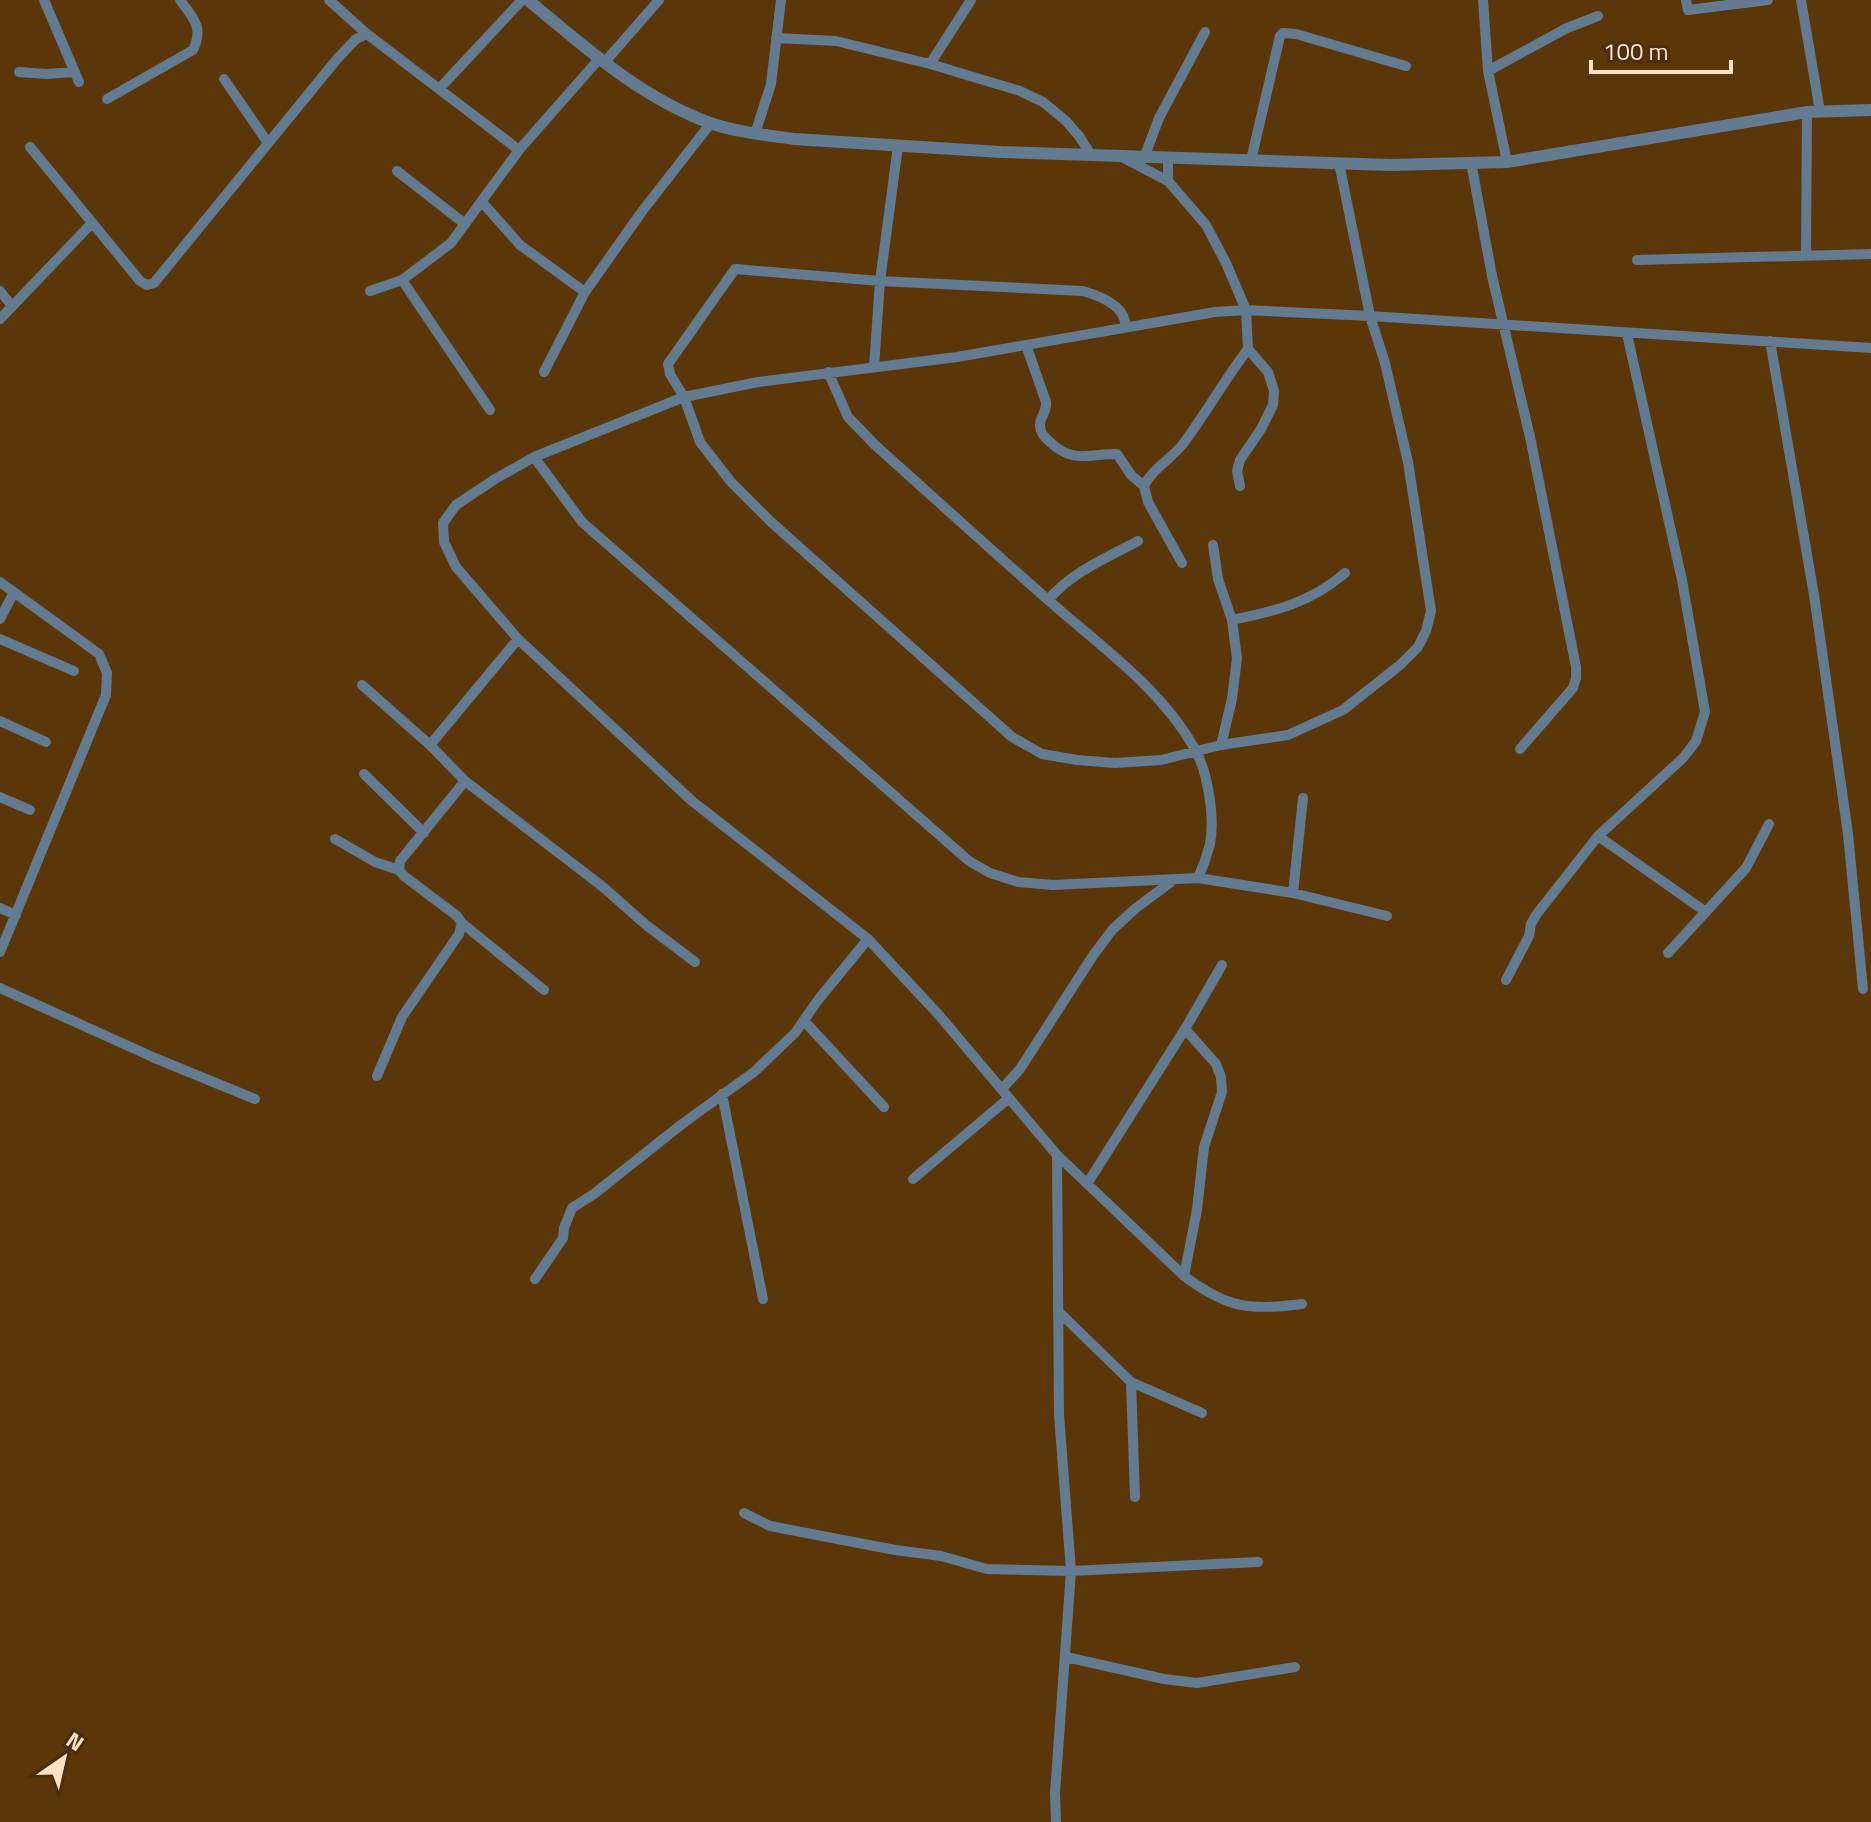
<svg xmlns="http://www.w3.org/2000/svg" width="1871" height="1822" viewBox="0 0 1871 1822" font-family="'Titillium Web',sans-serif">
  <rect width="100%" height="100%" fill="#5b3608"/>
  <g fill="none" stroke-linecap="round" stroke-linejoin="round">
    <path stroke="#637b90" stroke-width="10" d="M44,0L79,82
      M329,0L367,34
      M1483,0L1488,71
      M1686,0L1688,10L1768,0
      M1801,0L1820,111
      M776,38L836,41L930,64L1020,91L1043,102L1066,121L1079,136L1091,155
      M604,63L659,0
      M930,64L971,0
      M19,72L46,74L75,72
      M224,79L268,143
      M439,89L522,0
      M107,99L193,50C204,27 193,18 180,0
      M755,134L771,84L781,0
      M30,147L140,281L147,285L154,283L337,59L356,39L367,34L519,150
      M1122,157L1168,181L1206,225L1226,263L1246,310L1248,349L1268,372L1274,391L1273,405L1261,429L1240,460L1237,471L1240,486
      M1144,158L1159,118L1205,32
      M1251,160L1280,36L1283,33L1296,34L1406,66
      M1471,162L1492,276L1530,437L1576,667V678L1573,688L1520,749
      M1507,162L1488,71L1567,28L1598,16
      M397,171L465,224
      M1168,181V158
      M482,202L520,245L585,292
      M1806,256L1807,112
      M1637,260L1871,254
      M402,280L490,410
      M0,291L12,306
      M370,291L402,280L451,243L519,150L599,59
      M0,319L92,223
      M1125,327C1127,306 1100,296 1083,291L880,281L735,269L668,364L670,374L684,397L700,442L731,482L770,521L1012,737L1042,754L1077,760L1115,763L1161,760L1221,745L1288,735L1343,710L1400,665L1418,647L1426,631L1431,611L1408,462L1385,363L1370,316L1339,163
      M1770,341L1814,595L1848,834L1863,989
      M1026,345L1046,402C1047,414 1039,417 1040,426C1040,432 1045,438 1050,442C1074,465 1090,453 1117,454L1131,475L1144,486
      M874,367L880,281L898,146
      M544,372L585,292L643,210L711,123
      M828,372L848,417L875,445C932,496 989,548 1047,599C1099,645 1160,687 1195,749C1208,773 1215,818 1210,844C1207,856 1203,867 1198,878
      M534,457L582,522L969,861L990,873L1018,882L1053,885L1198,878L1293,893L1387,916
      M1213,545L1218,579L1232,620L1237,658L1232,699L1221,745
      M1182,563L1148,502L1144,486C1152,469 1171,459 1183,444C1206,413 1225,379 1248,349
      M0,582L99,654L107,673L106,695L0,952
      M1048,600C1072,572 1106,558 1138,541
      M0,619L14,592
      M1232,620C1276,611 1310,603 1345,573
      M0,639L74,671
      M362,685L430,745L465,781L603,887L646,925L695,962
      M0,721L46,742
      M430,745L518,639
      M364,774L424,833
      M0,797L30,810
      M1598,836L1706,912
      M335,839L375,862L399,870
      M1293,893L1303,798
      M0,908L16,915
      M462,923L544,990
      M1668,953L1746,868L1769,824
      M1506,980L1529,936L1531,924L1536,915L1598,836L1683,758L1696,741L1705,712L1682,580L1627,334
      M0,988L157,1059L255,1099
      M805,1022L884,1107
      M377,1076L402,1017L459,934L462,923L457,916L404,876L399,870L400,861L465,781
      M1002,1089L1020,1069L1094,954L1113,929L1136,908L1171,882
      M722,1094L763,1299
      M913,1179L1009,1098
      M1087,1184L1185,1029L1222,965
      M1184,1276L1197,1210L1204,1147L1222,1092L1221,1077L1216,1064L1185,1029
      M535,1279L563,1238L564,1228L572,1208L594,1194L682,1124L754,1072L795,1033L818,1000L868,939
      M1302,1304C1249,1311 1227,1308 1184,1276L1057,1155L938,1014L868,939L692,801L518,639L456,567L444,542L443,523L456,505L495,479L534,457L684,397L758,382L957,357L1215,312L1246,310L1370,316L1871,348
      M1058,1311L1131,1382L1202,1413
      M1131,1382L1135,1497
      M744,1513L770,1526L895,1550L941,1556L987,1569L1071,1571L1258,1562
      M1066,1657L1164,1679L1197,1683L1295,1667
      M1056,1822L1055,1793L1071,1571L1059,1415L1057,1155"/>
    <path stroke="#637b90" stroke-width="12" d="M528,0C585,47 639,97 710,123C736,132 766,135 794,139L1001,152L1390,165L1507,162L1807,112L1871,110"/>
  </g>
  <g transform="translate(64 1758) rotate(34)" stroke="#492f11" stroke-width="6" paint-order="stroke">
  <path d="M0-6L14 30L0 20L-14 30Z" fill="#ffe2c6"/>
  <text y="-12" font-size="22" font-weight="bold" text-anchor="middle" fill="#ffe2c6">N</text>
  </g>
  <path d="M1591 60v12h140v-12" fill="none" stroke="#ffe2c6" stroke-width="4"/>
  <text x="1603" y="60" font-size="24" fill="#ffe2c6" stroke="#492f11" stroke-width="6" paint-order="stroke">100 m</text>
</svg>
